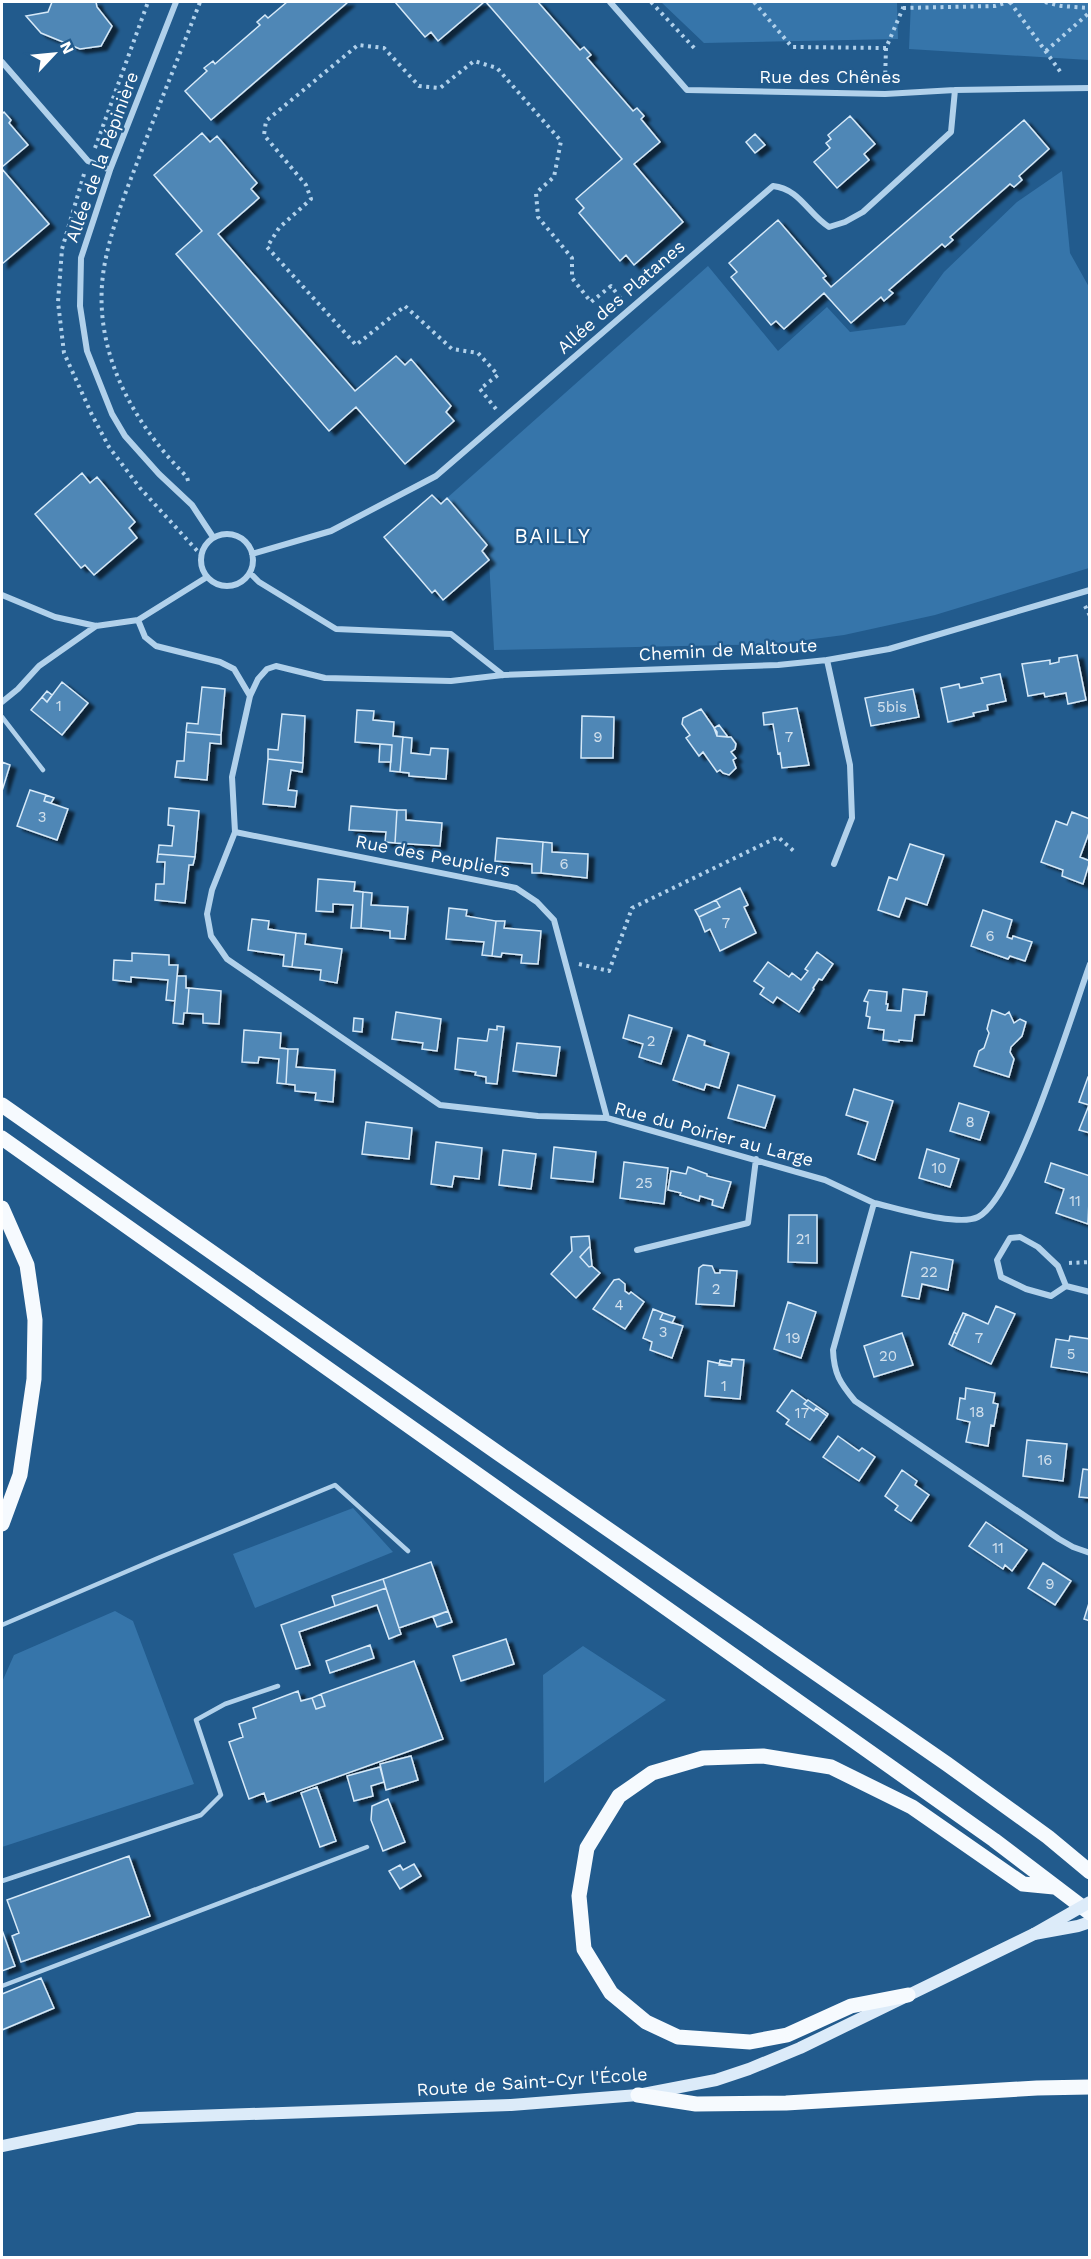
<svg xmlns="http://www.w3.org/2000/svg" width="1091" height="2259" viewBox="0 0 1091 2259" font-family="'Work Sans',sans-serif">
  <defs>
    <filter id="shadow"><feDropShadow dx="6" dy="4" stdDeviation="1.5" flood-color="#0009"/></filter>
  </defs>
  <rect width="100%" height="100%" fill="#225b8d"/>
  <path fill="#3675aa" d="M661,2H897L898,39L704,43Z
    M911,2H1089V60L909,49Z
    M1062,171L1070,253L1089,287V568L935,615L844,635L775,644L494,650L489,560L447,498L708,266L778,351L827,307L850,332L905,325L944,272L1017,202Z
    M353,1508L393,1552L255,1608L233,1554Z
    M115,1611L133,1621L194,1784L2,1847V1682L14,1655Z
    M583,1646L666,1700L544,1783L543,1675Z"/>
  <path fill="#4f87b6" stroke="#d6e9f8" stroke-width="1.5" filter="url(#shadow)" d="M52,2H96L97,7L112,26L101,46L80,49L41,33L26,16L48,12Z
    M287,2H348L211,120L185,91L207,71L204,68L213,61L215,64L260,25L257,22L265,15L268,18Z
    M395,2H484L438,41L431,32L425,37Z
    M486,2H538L580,50L584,47L591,55L587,58L633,111L637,108L644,116L641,119L660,142L634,164L683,222L634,265L626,255L620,261L579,213L584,208L576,199L622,159Z
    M4,112L11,120L9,123L28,145L2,167V114Z
    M850,116L875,144L864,154L869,160L837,188L814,162L830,148L826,143L831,139L828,135Z
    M1024,120L1049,149L1019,176L1022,180L1014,187L1010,184L950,237L953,240L945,247L942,244L889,290L893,293L884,301L881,297L851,323L824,293L784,329L776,321L771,325L731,277L737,272L729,263L778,220L826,276L823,278L831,287Z
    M202,133L210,142L217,136L257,183L251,189L259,198L218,234L355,391L396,356L405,365L411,359L451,406L446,412L454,421L405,464L356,407L329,431L176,254L202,231L154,175Z
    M755,134L765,145L755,153L746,142Z
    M2,169L49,224L2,264Z
    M82,473L90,483L97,477L135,522L129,528L137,538L94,575L85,565L81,568L35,514Z
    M432,495L441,504L447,498L487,545L482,551L489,560L443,600L435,590L432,593L384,537Z
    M1077,655L1086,700L1068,704L1066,693L1045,697L1044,693L1028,696L1022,664L1050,660V664L1059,662V658Z
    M1000,674L1006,701L987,705L988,710L973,713L974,716L948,722L941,688L959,684L960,688L983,683L981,678Z
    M62,682L88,703L62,735L31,710L42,697L47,702Z
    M202,687L225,689L221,735L186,732L187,723L198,724Z
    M913,689L919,717L871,726L865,698Z
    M47,691L52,695L47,702L42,697Z
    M797,708L809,765L782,768L780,753L778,754L773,724L764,725L763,713Z
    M701,709L717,732V736L731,737L736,744L735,749L731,752L736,758L733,760L736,768L729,775L723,773L720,770L717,772L703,752L699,756L686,738L690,735L682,724L683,718Z
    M357,710L374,711L373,720L394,722L393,736L403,737L400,772L390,771L392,745L355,742Z
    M282,714L305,716L303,763L268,759V749L278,750Z
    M582,716L614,717L613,758H581Z
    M719,725L728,737L717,736L714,728Z
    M186,732L221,735V744L210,743L207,780L175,777L177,761H184Z
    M403,737L412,738L411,753L430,755L431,748L448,749L446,779L409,776V773L400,772Z
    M380,744L392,745L391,762H379Z
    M268,759L303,763L302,772L291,770L288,790L297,791L295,807L263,804Z
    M2,762L10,765L2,791Z
    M30,790L46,795L44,801L68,809L57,840L17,826Z
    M46,795L54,798L51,803L44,801Z
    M351,806L397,810L395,843L385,842L386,832L349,830Z
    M169,808L199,811L195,857L158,854L159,845L172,846L174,826L168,825Z
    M397,810H406V820L442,823L440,846L395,843Z
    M1072,812L1090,819V830L1080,857L1090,861L1083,884L1062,876L1063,870L1041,862L1056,821L1067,825Z
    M497,838L543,842L541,873H532V864L495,861Z
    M543,842L552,843V852L588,854L587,878L541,873Z
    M910,844L944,855L927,905L906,898L899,917L878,910L889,877L897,880Z
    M158,854L195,857L193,865H189L185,903L155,900L156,884H164L165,862H157Z
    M318,879L355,882L354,891L363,892L361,928H351L353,905L333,904V912L316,911Z
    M740,888L748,905L744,907L756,933L720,951L710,929L705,932L699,917L720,907L716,900Z
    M363,892L372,893L371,905L408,907L405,939L390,938V931L361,928Z
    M716,900L720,907L699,917L695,910Z
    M449,908L467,910L466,916L496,921L492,956L482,955L484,942L446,939Z
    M983,910L1012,920L1007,937L1012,939L1013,936L1032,942L1025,961L1010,956L1008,959L971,946Z
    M252,919L269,921L268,929L296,933L292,967L283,966L284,955L248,950Z
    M496,921H505L504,928L541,931L538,964L521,963L522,955L502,953L501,957L492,956Z
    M296,933L306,934L305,944L342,949L337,983L320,980L321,970L292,967Z
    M817,952L833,964L822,980L819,979L813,988L814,989L799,1012L777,997L773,1003L760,994L764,988L754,981L768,962L789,977L792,973L801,980L808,971L805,969Z
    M132,953L169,955V965H178L175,1001L166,1000L168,980L131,977V982L113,980L114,960L132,961Z
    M177,976H186V988H189L187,1013H184L183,1024L173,1023Z
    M189,988L221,991L219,1024L203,1023V1014L187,1013Z
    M903,989L927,992L924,1015H915L912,1041L899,1040V1042L883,1040L884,1030L868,1028L870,1017L866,1016L868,1002L864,1001L869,990L887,992L886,1004H888L887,1010L901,1011Z
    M992,1010L1005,1015L1009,1012L1014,1023L1020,1019L1026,1022L1022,1036L1011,1047L1010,1052L1014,1059L1009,1077L974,1066L979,1051L984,1048L989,1033L987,1029Z
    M396,1012L441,1019L437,1051L422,1049L423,1043L392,1039Z
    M629,1015L672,1028L661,1064L639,1057L643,1044L623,1038Z
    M354,1018L363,1019L362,1032L353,1031Z
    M497,1026L504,1027L497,1084L486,1083V1077L475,1075L476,1072L455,1069L458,1038L487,1041L489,1029L497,1030Z
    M244,1030L281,1033L280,1048L288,1049L286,1084L277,1083L279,1059L259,1057L258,1063L242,1062Z
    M688,1035L705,1041L704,1045L729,1053L719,1088L706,1084L704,1090L673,1080Z
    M517,1043L560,1047L556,1076L513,1071Z
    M288,1049H298L296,1067L335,1070L333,1102L315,1100L316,1093L295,1091V1085L286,1084Z
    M1088,1077H1090V1133L1079,1130L1089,1105L1079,1102Z
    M738,1085L775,1096L765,1128L728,1118Z
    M854,1089L893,1101L875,1160L858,1154L868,1122L846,1115Z
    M959,1103L989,1112L980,1140L950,1131Z
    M366,1122L412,1128L409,1159L362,1154Z
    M436,1142L482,1148L479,1179L454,1176L452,1187L431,1184Z
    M554,1147L596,1152L593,1182L551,1178Z
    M927,1149L959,1159L950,1187L919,1178Z
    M503,1150L536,1154L531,1189L499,1185Z
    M624,1162L668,1168L664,1204L620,1198Z
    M1051,1163L1090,1176L1088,1224L1056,1213L1064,1189L1045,1182Z
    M688,1167L707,1174V1176L731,1182L723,1208L712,1205L713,1200L700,1196L699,1201L680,1195L681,1193L668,1190L671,1171L686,1174Z
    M789,1215H817V1263L788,1262Z
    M589,1236L590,1246L580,1257L589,1267L592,1266L600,1273L576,1298L551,1274L572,1251L571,1237Z
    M590,1246L592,1266L589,1267L580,1257Z
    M911,1252L953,1260L948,1290L922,1284L919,1299L902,1296Z
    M703,1265L712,1266L715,1273H720V1270L737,1271L734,1306L696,1304L699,1268Z
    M619,1279L625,1284V1291L629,1294L631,1292L644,1302L625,1329L593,1309L614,1280Z
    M788,1302L816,1312L801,1358L774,1349Z
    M996,1306L1015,1314L991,1364L952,1346L966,1314L988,1324Z
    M653,1309L663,1313L660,1319L683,1326L672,1358L650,1350L652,1342L643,1338Z
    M663,1313L675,1317L672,1323L660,1319Z
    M963,1313L966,1314L957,1334L954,1332Z
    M954,1332L957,1334L952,1346L949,1344Z
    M902,1333L913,1365L874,1377L864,1346Z
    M1070,1336L1090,1339V1373L1051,1367L1056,1339L1069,1341Z
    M732,1359L744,1360L740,1399L705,1396L708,1361L731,1366Z
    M720,1360L732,1362L731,1366L719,1365Z
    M966,1388L995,1393L993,1403L998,1404L994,1426L991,1425L988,1446L966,1442L970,1422L957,1419L960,1398L965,1399Z
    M792,1390L807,1401L804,1404L814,1411L816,1408L827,1416L810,1440L786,1424L789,1420L777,1411Z
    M808,1400L828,1414L827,1416L816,1408L814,1411L804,1404Z
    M838,1436L859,1451L862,1448L875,1457L859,1481L823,1457Z
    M1027,1440L1067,1444L1063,1481L1023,1476Z
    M1083,1469L1090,1470V1498L1079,1497Z
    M902,1470L917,1481L915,1485L929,1495L911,1521L895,1510L898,1506L885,1496Z
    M986,1522L1027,1550L1012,1571L1005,1565L1003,1569L969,1546Z
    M431,1562L448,1611L399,1628L383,1579Z
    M1043,1563L1071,1581L1055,1605L1028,1588Z
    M383,1579L386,1588L335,1606L332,1596Z
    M386,1588L401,1634L389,1639L377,1605L299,1632L310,1665L296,1669L281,1625Z
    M1090,1600V1621L1084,1619Z
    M448,1611L452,1622L437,1627L433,1617Z
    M506,1639L514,1664L461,1681L453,1656Z
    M370,1645L374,1658L330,1673L326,1661Z
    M414,1661L443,1739L267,1802L264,1793L249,1799L229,1742L243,1737L239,1724L256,1718L253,1708L298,1691L301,1701L312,1698L316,1709L325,1706L321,1694Z
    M321,1694L325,1706L316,1709L312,1698Z
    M411,1756L418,1780L386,1790L380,1764Z
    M380,1767L384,1782L371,1786L373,1796L354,1801L347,1776Z
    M317,1787L336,1841L320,1847L301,1793Z
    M388,1799L405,1842L383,1851L371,1820L372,1806Z
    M129,1856L150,1916L21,1962L12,1936L19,1933L7,1900Z
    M414,1864L421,1876L400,1889L389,1871L400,1865L403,1870Z
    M2,1930L15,1966L2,1971Z
    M41,1978L54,2008L2,2030V1994Z"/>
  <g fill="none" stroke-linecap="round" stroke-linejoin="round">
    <path stroke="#b1d1eb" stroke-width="4" stroke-dasharray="3 4.5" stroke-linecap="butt" d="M651,2L697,51
      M754,2L792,47L886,48
      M1010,2L1062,74
      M1045,2L1061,6L1090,8
      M903,8L995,6L1008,2
      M1046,51L1090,12
      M885,81L886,48L903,8V2
      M95,148L148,2
      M84,174L62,249L58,302L64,353L92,415L109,447L140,488L201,555
      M496,409L480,389L498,375L478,353L452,349L405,306L356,345L267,247L279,228L311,199L306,185L264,135L266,121L358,45L384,48L419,86L440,88L474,61L497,68L561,141L554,177L536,193L538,217L572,258V278L591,302L611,286L621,299
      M188,481L187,477C128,418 86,339 107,253C115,217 129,184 142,150C161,100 181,51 200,2
      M1085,606L1090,616
      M579,964L609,971L632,908L778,837L796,853
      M1069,1263L1090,1262"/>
    <path stroke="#b1d1eb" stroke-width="4.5" d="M2,717L43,770
      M2,1625L158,1558L335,1485L408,1551
      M2,1881L201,1815L221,1795L196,1720L225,1704L278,1686
      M2,1986L367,1847"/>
    <path stroke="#b1d1eb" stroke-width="6" d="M176,2L110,170L81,258L80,306L87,351L112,414L125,436L159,474L192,505L213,537
      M610,2L687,90L885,94L955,90L1090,88
      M2,62L88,161L110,170
      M201 560a26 26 0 1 1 52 0a26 26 0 1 1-52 0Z
      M252,554L331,531L436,476L773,186C800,189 808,214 829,227L845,222L863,212L951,132L955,90
      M250,573L259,582L336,629L451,634L503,675
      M1090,590L889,649L827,660L778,665L503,675L451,681L325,678L276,666L267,669L258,679L250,696L232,777L235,832L212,890L207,914L211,936L227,959L440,1105L538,1116L607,1118L825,1180L874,1203L833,1350C834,1374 840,1383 855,1401L1059,1539L1073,1547L1090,1553
      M2,595L55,617L96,626L138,620L207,577
      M138,620L145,637L156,646L220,662L234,669L250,696
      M827,660L850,765L852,818L834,864
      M2,702L18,689L39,666L96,626
      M235,832L516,888L537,902L554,920L607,1118
      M874,1203C897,1208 958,1227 978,1217C1016,1199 1073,1010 1090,964
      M637,1250L748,1223L756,1159
      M1066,1286L1058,1266L1038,1247L1020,1237L1010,1238L997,1260L1001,1277L1026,1289L1051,1296L1066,1286L1090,1292"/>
    <path stroke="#dcebf9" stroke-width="12" d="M2,2146L137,2118L511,2105L638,2095L716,2080L749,2069L800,2048L1034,1934L1078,1926L1090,1922"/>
    <path stroke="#f6fafe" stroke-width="15" d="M2,1105L498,1453L947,1764L1048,1837L1090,1872
      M2,1138L994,1840L1090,1913
      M2,1208L27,1265L35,1320L34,1379L20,1475L2,1524
      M908,1995L851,2006L787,2035L750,2042L678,2037L646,2022L611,1993L584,1949L579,1896L587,1848L619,1796L652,1773L703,1758L763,1756L831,1767L912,1807L1023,1884L1054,1887
      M638,2095L696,2104L786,2103L1037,2088L1090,2087"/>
    <path stroke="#dcebf9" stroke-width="12" d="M1034,1934L1090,1902"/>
  </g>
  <g text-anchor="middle" stroke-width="4.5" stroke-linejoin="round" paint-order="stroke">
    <g font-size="15" fill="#d3e1ed">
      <text x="59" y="711">1</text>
      <text x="892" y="712">5bis</text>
      <text x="598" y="742">9</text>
      <text x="789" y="742">7</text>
      <text x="42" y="822">3</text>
      <text x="564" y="869">6</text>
      <text x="726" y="928">7</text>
      <text x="990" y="941">6</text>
      <text x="651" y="1046">2</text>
      <text x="970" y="1127">8</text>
      <text x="939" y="1173">10</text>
      <text x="644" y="1188">25</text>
      <text x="1075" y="1206">11</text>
      <text x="803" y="1244">21</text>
      <text x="929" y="1277">22</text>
      <text x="716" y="1294">2</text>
      <text x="619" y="1310">4</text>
      <text x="663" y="1337">3</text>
      <text x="793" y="1343">19</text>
      <text x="979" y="1343">7</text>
      <text x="1071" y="1359">5</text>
      <text x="888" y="1361">20</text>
      <text x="724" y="1391">1</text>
      <text x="977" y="1417">18</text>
      <text x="802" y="1418">17</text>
      <text x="1045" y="1465">16</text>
      <text x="998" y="1553">11</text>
      <text x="1050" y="1589">9</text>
    </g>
    <g font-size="18" fill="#fff" stroke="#225b8d">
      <text x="830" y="83">Rue des Chênes</text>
      <text transform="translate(102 157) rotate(-70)" y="6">Allée de la Pépinière</text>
      <text transform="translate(621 297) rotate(-41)" y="6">Allée des Platanes</text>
      <text transform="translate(728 650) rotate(-3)" y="6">Chemin de Maltoute</text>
      <text transform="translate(433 856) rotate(11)" y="6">Rue des Peupliers</text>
      <text transform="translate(714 1134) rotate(15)" y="6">Rue du Poirier au Large</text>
      <text transform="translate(532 2082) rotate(-4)" y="6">Route de Saint-Cyr l'École</text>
    </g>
    <g font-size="21" letter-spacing="1.5" fill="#fff" stroke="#225b8d">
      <text x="553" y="543">BAILLY</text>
    </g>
  </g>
  <rect width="1091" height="2259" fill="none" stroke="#ffffff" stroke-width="6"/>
  <g transform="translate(54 54) rotate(64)" stroke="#225b8d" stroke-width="4.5" paint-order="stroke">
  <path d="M0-4.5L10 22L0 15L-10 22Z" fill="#ffffff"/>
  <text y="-9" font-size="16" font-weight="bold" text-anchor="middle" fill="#ffffff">N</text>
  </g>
</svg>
